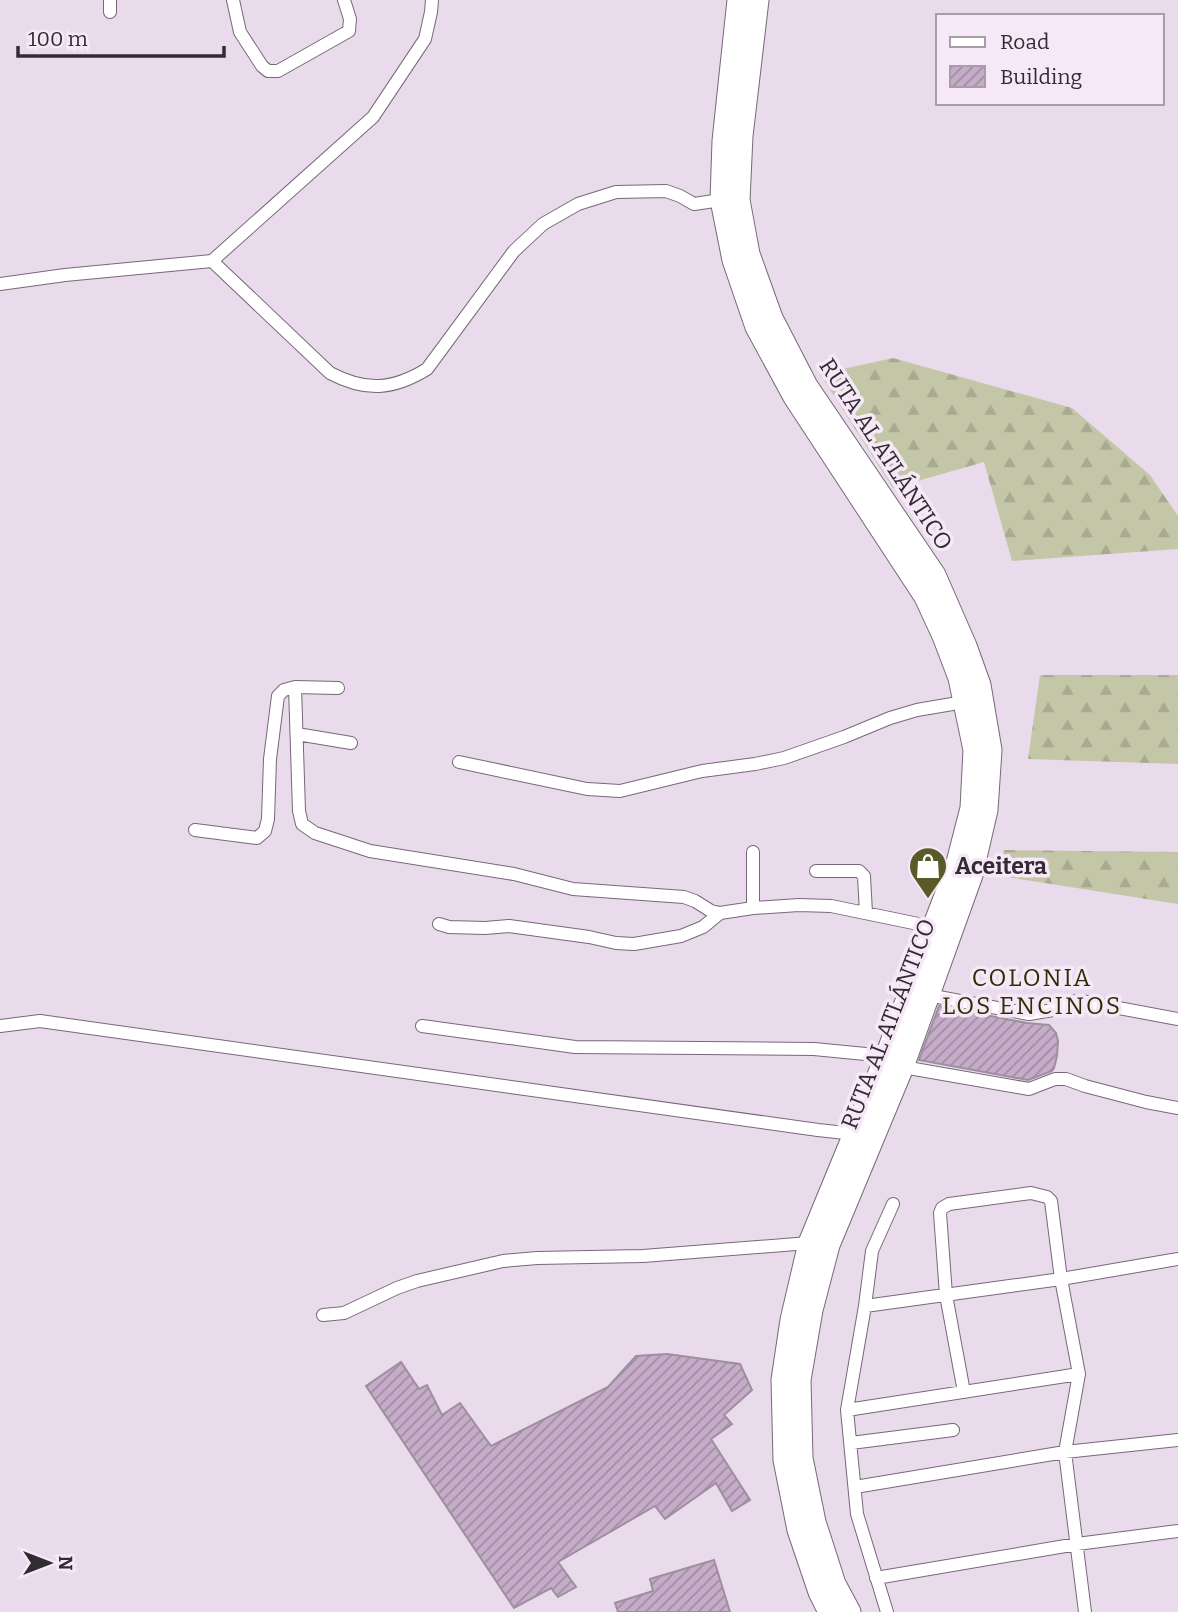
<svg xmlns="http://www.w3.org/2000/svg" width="1178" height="1612" viewBox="0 0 1178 1612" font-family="Bitter,serif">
  <defs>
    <pattern id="forest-firs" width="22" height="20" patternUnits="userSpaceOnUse" patternTransform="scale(1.75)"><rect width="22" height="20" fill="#c4c6a8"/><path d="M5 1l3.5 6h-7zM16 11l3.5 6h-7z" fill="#a9aa91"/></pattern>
    <pattern id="building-hatch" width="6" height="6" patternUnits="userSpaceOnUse" patternTransform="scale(1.75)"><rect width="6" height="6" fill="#c6acc9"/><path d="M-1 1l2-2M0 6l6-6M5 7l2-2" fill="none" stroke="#a18ca4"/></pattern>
  </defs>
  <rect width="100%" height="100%" fill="#e9dbeb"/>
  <path fill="url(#forest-firs)" d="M893,358L1072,408L1150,475L1178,516V549L1012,561L984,462L893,488L820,374Z
    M1040,675H1178V764L1028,759Z
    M1004,850L1178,852V904L1000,876Z"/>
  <path fill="url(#building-hatch)" stroke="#9d8f9e" stroke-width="2" d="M939,1006L1027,1023L1049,1025L1056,1033L1058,1041L1057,1056L1054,1068L1052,1071L1028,1080L919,1060Z
    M667,1354L740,1364L752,1390L724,1415L732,1424L711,1439L750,1500L732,1511L716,1483L665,1519L655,1506L558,1562L576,1587L558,1597L551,1588L514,1608L366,1386L401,1362L419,1389L427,1385L442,1415L460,1403L491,1446L608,1387L636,1356Z
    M714,1560L730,1612H618L615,1603L653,1591L650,1579Z"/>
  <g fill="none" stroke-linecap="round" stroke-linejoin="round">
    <defs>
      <path id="minor" d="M110,0V12
        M233,0L240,32L262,66L268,71H278L349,31L350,19L344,0
        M212,261L330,373C366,392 393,390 427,369L514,251L543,224L578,204L616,192L666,191L680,196L694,204L721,200
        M0,284L65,275L212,261L373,117L425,39L431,12L432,0
        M295,687L338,688
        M297,734L351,743
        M459,762L587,789L620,791L702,771L755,764L784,758L844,737L890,718L917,710L964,702
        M195,830L257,838L265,831L268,819L270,759L278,696L284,690L295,687L299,811L302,824L315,833L370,851L514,874L573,889L684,897L695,901L711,911L720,913L753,908L799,905L831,906L933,927
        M753,852V908
        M816,871H859L864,876L866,913
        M439,924L449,927L485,928L509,926L589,937L616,943L634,944L681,936L703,927L720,913
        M928,995L1029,1014L1053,1010L1066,1002L1081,1001L1178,1019
        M0,1026L40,1021L818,1130L855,1134
        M422,1026L575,1047L814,1049L886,1056
        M903,1067L1029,1089L1055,1079H1066L1085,1086L1146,1102L1178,1108
        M865,1306L1061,1279L1178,1259
        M323,1315L344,1313L397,1288L417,1281L503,1261L537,1258L643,1256L809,1243
        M964,1392L946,1295L940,1213L942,1208L949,1204L1031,1193L1047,1197L1051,1201L1061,1279L1079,1374L1065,1452L1085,1612
        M847,1410L1079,1374
        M851,1443L953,1430
        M855,1487L1065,1452L1178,1440
        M876,1578L1077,1544L1178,1531
        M887,1612L857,1514L847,1410L865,1306L872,1251L893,1204"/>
      <path id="trunk" d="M738,0L723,141L721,200L733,260L756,327L794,397L925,597L943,636L959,678L974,750L971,808L955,870L933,927L886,1056L809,1243L791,1320L782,1380L784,1460L798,1530L819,1592L829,1612
        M758,0L742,136L739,200L749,254L772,318L807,386L935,575L966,646L980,685L991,750L987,810L972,875L903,1067L829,1245L812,1310L800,1380L802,1458L815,1522L835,1584L850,1612"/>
    </defs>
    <use href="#minor" stroke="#766977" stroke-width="14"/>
    <use href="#trunk" stroke="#766977" stroke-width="23"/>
    <use href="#minor" stroke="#fff" stroke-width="12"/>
    <use href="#trunk" stroke="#fff" stroke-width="21"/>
  </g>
  <defs>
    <symbol id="shop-pin" viewBox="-11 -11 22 30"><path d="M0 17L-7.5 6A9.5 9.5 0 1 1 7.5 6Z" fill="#595a28" stroke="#f7e8f8"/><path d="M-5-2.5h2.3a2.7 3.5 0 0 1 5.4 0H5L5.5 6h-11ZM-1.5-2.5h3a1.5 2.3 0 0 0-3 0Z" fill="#fff"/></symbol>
  </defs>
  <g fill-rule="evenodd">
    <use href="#shop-pin" x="906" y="844" width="44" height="60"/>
  </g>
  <g text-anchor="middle" stroke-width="7" stroke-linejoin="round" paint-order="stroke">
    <g font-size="23" fill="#322c32" stroke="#f7e8f8">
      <text transform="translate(886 454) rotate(57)" y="8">RUTA AL ATLÁNTICO</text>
      <text transform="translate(888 1024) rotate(-69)" y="8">RUTA AL ATLÁNTICO</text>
    </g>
    <g font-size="23" font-weight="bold" fill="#322c32" stroke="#f7e8f8" text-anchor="start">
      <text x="955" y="874">Aceitera</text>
    </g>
    <g font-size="24" letter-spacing="2" fill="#2e2e04" stroke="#f7e8f8">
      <text x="1032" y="986">COLONIA<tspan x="1032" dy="28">LOS ENCINOS</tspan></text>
    </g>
  </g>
  <rect x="936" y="14" width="228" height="91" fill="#f7e8f8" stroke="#a89da9" stroke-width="2"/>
  <rect x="950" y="37" width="35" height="10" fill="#ffffff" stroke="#a89da9" stroke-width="2"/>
  <text x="1000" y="49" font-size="21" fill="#322c32">Road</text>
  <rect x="950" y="66" width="35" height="21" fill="url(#building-hatch)" stroke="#a89da9" stroke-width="2"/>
  <text x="1000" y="84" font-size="21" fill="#322c32">Building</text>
  <g transform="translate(49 1563) rotate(90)" stroke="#f7e8f8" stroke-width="5" paint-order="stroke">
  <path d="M0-5L12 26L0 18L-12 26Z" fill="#322c32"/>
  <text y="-10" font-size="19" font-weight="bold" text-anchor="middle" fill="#322c32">N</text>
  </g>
  <path d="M18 46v10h206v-10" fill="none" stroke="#322c32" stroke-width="3.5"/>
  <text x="28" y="46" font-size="21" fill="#322c32" stroke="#f7e8f8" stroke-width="5" paint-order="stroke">100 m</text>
</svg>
